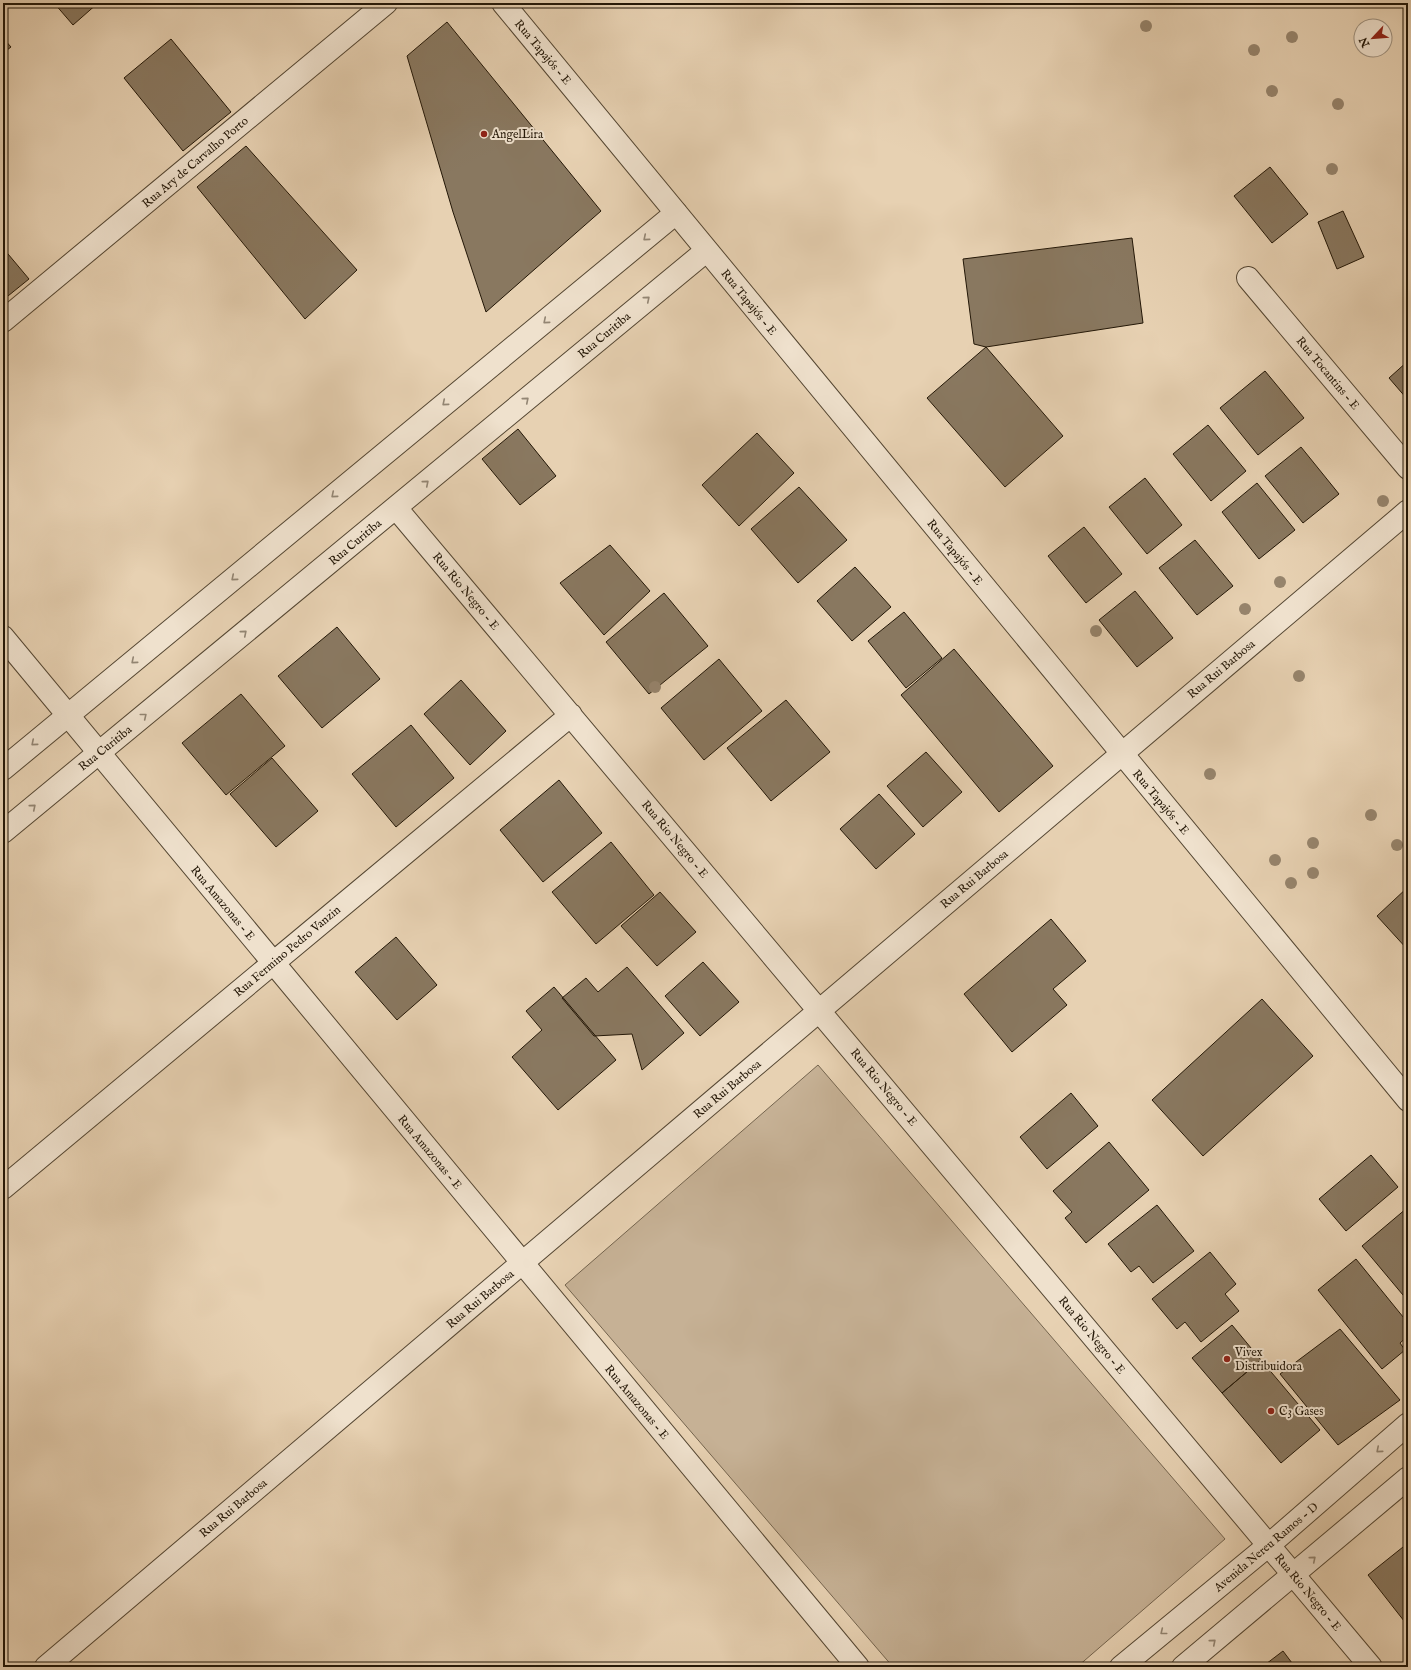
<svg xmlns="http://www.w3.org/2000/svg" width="1411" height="1670" viewBox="0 0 1411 1670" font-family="'IM FELL English',serif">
  <rect width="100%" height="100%" fill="#e7d1b2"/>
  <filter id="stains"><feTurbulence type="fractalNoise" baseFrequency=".005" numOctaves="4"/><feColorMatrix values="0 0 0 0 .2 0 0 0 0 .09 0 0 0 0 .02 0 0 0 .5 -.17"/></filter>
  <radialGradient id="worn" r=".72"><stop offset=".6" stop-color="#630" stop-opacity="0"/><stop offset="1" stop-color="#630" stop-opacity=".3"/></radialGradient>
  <path fill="#c6b195" stroke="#74644e" d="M818,1065L1225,1539L1077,1667H893L565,1285Z"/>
  <path fill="#897860" stroke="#231707" d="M54,3H98L73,25Z
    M447,22L601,211L486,312L453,212L407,56Z
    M3,38L11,47L3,53Z
    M171,39L231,112L183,151L124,78Z
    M246,146L357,270L305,319L197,187Z
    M1270,167L1308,214L1272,243L1234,196Z
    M1343,211L1364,257L1337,269L1318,222Z
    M1132,238L1143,323L986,347L974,344L963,259Z
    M3,248L29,279L3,300Z
    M986,347L1063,436L1005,487L927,398Z
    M1408,361V400L1389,378Z
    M1265,371L1304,418L1258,455L1220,408Z
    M1208,425L1246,471L1211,501L1173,454Z
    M518,429L556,476L520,505L482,459Z
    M757,433L794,473L739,526L702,485Z
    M1301,447L1339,494L1303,523L1265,476Z
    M1145,478L1182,525L1147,554L1109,507Z
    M1257,483L1295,530L1259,559L1222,512Z
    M799,487L847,540L798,583L751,529Z
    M1084,527L1122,574L1086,603L1048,556Z
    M1195,540L1233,586L1197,615L1159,568Z
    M610,545L650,591L604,635L560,583Z
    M855,567L891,607L852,641L817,601Z
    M1135,591L1173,638L1137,667L1099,620Z
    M664,593L708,646L649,694L606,642Z
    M904,612L942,658L906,688L868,641Z
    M337,627L380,679L322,728L278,676Z
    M954,649L1053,766L999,812L901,695Z
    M719,659L762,711L704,760L661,708Z
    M461,680L506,731L470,765L424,714Z
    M241,694L285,746L226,795L182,743Z
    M786,700L830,752L771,801L727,748Z
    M411,725L454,778L396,827L352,774Z
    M926,752L962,792L923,827L887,786Z
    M272,758L318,811L276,847L230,794Z
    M559,780L602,833L543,882L500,830Z
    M879,794L915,834L876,869L840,829Z
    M611,842L654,895L596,944L552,892Z
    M1408,887V950L1377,916Z
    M660,892L696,932L657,966L621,926Z
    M1051,919L1086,961L1053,989L1067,1005L1012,1052L964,994Z
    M396,937L437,985L397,1020L355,972Z
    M703,962L739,1002L700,1036L665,996Z
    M627,967L684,1033L642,1070L632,1034L594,1036L562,998L586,978L598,992Z
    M554,987L616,1060L558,1110L512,1057L542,1030L526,1011Z
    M1262,999L1313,1056L1203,1156L1152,1100Z
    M1071,1093L1098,1126L1047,1169L1020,1137Z
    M1109,1142L1149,1190L1086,1243L1065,1218L1072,1212L1053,1191Z
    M1371,1155L1398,1187L1346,1231L1319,1199Z
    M1157,1205L1194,1251L1153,1283L1139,1266L1131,1272L1108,1244Z
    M1407,1208L1408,1210V1301L1362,1246Z
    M1210,1252L1236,1284L1225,1294L1239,1311L1201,1342L1185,1322L1177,1329L1152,1299Z
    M1356,1259L1408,1323V1336L1400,1343L1405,1350L1382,1369L1318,1290Z
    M1232,1325L1261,1360L1222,1393L1192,1358Z
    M1340,1329L1400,1400L1338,1445L1280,1374Z
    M1261,1360L1320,1430L1281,1463L1222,1393Z
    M1408,1543V1626L1368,1575Z
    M1283,1651L1295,1667H1262Z"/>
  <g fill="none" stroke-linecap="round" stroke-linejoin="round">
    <defs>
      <path id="minor" d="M1248,278L1408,468
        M3,321L386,3
        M396,508L1371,1667
        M3,769L676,213
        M3,832L706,251
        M3,1188L571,715
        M46,1667L1408,511"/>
      <path id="tertiary" d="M503,3L1408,1100
        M3,637L858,1667
        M1121,1667L1269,1545L1408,1424
        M1183,1667L1408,1478"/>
    </defs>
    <use href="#minor" stroke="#544632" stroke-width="24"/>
    <use href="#tertiary" stroke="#544632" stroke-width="24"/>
    <use href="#minor" stroke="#efe1cd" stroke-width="22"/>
    <use href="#tertiary" stroke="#efe1cd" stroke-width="22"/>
  </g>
  <g fill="#96846c">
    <circle cx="1146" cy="26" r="6"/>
    <circle cx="1292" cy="37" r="6"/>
    <circle cx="1254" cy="50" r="6"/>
    <circle cx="1272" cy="91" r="6"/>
    <circle cx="1338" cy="104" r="6"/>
    <circle cx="1332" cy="169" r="6"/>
    <circle cx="1383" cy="501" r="6"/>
    <circle cx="1280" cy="582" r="6"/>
    <circle cx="1245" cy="609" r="6"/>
    <circle cx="1096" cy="631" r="6"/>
    <circle cx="1299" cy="676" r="6"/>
    <circle cx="655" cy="687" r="6"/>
    <circle cx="1210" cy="774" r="6"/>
    <circle cx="1371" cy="815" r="6"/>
    <circle cx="1313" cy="843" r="6"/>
    <circle cx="1397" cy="845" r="6"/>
    <circle cx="1275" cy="860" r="6"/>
    <circle cx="1313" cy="873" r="6"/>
    <circle cx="1291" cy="883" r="6"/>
  </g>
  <defs><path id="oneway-chevron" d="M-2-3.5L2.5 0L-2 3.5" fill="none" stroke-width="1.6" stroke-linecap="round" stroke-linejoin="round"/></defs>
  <g stroke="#938674">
    <use href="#oneway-chevron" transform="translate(646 238) rotate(140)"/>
    <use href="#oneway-chevron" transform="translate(647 299) rotate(-40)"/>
    <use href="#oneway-chevron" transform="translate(546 321) rotate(140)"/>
    <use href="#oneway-chevron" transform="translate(526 400) rotate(-40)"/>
    <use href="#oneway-chevron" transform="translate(445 403) rotate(140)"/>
    <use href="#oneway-chevron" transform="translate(426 483) rotate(-40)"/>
    <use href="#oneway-chevron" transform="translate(334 495) rotate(140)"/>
    <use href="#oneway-chevron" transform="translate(234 578) rotate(140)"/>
    <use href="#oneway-chevron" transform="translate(244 633) rotate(-40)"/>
    <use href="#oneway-chevron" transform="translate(134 661) rotate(140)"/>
    <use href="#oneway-chevron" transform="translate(144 716) rotate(-39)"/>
    <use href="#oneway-chevron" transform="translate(34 743) rotate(140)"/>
    <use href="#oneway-chevron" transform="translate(33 807) rotate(-40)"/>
    <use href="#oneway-chevron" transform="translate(1379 1450) rotate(139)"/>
    <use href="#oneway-chevron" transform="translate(1313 1559) rotate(-40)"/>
    <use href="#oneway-chevron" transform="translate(1163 1632) rotate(141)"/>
    <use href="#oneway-chevron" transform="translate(1213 1642) rotate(-40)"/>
  </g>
  <g fill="#8f2418" stroke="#efe1cd" stroke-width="1.5">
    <circle cx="484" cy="134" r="4"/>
    <circle cx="1227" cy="1359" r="4"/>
    <circle cx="1271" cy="1411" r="4"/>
  </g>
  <g text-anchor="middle" stroke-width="4" stroke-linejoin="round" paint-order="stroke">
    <g font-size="12" fill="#231707" stroke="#efe1cd">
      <text transform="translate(543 52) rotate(50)" y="4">Rua Tapajós - E</text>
      <text transform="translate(195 162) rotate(-40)" y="4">Rua Ary de Carvalho Porto</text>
      <text transform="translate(749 302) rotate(51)" y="4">Rua Tapajós - E</text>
      <text transform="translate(604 335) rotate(-40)" y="4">Rua Curitiba</text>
      <text transform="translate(1328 373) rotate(50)" y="4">Rua Tocantins - E</text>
      <text transform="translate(355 542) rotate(-40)" y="4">Rua Curitiba</text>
      <text transform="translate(955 552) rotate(51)" y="4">Rua Tapajós - E</text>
      <text transform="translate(466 591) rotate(50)" y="4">Rua Rio Negro - E</text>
      <text transform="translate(1221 669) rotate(-40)" y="4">Rua Rui Barbosa</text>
      <text transform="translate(105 748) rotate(-39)" y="4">Rua Curitiba</text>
      <text transform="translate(1161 802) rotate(50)" y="4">Rua Tapajós - E</text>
      <text transform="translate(675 839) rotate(50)" y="4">Rua Rio Negro - E</text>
      <text transform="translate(974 879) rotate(-40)" y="4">Rua Rui Barbosa</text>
      <text transform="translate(223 903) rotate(50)" y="4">Rua Amazonas - E</text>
      <text transform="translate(287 951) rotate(-40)" y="4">Rua Fermino Pedro Vanzin</text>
      <text transform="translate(884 1087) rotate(50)" y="4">Rua Rio Negro - E</text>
      <text transform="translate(727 1089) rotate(-40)" y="4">Rua Rui Barbosa</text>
      <text transform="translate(430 1152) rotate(50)" y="4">Rua Amazonas - E</text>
      <text transform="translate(480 1299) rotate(-40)" y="4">Rua Rui Barbosa</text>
      <text transform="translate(1092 1335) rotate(50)" y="4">Rua Rio Negro - E</text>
      <text transform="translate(637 1402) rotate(50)" y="4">Rua Amazonas - E</text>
      <text transform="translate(233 1508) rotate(-40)" y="4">Rua Rui Barbosa</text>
      <text transform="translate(1266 1547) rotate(-40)" y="4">Avenida Nereu Ramos - D</text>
      <text transform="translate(1308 1592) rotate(50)" y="4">Rua Rio Negro - E</text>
    </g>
    <g font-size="12" fill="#231707" stroke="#efe1cd" text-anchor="start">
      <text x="492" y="138">AngelLira</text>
      <text x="1235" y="1356">Vivex<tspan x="1235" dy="14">Distribuidora</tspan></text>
      <text x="1279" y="1415">C3 Gases</text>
    </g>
  </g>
  <rect width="1411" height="1670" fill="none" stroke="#e7d1b2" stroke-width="16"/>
  <rect x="4" y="4" width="1403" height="1662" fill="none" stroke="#231707" stroke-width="2"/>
  <rect x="8" y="8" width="1395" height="1654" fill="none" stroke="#231707"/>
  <g transform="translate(1373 38) rotate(244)"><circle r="19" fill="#efe1cd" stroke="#9d907e"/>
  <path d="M0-3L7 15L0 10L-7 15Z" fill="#8f2418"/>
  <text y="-6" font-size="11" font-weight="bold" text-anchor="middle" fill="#231707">N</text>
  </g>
  <rect width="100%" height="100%" filter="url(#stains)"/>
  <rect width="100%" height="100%" fill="url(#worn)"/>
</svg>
